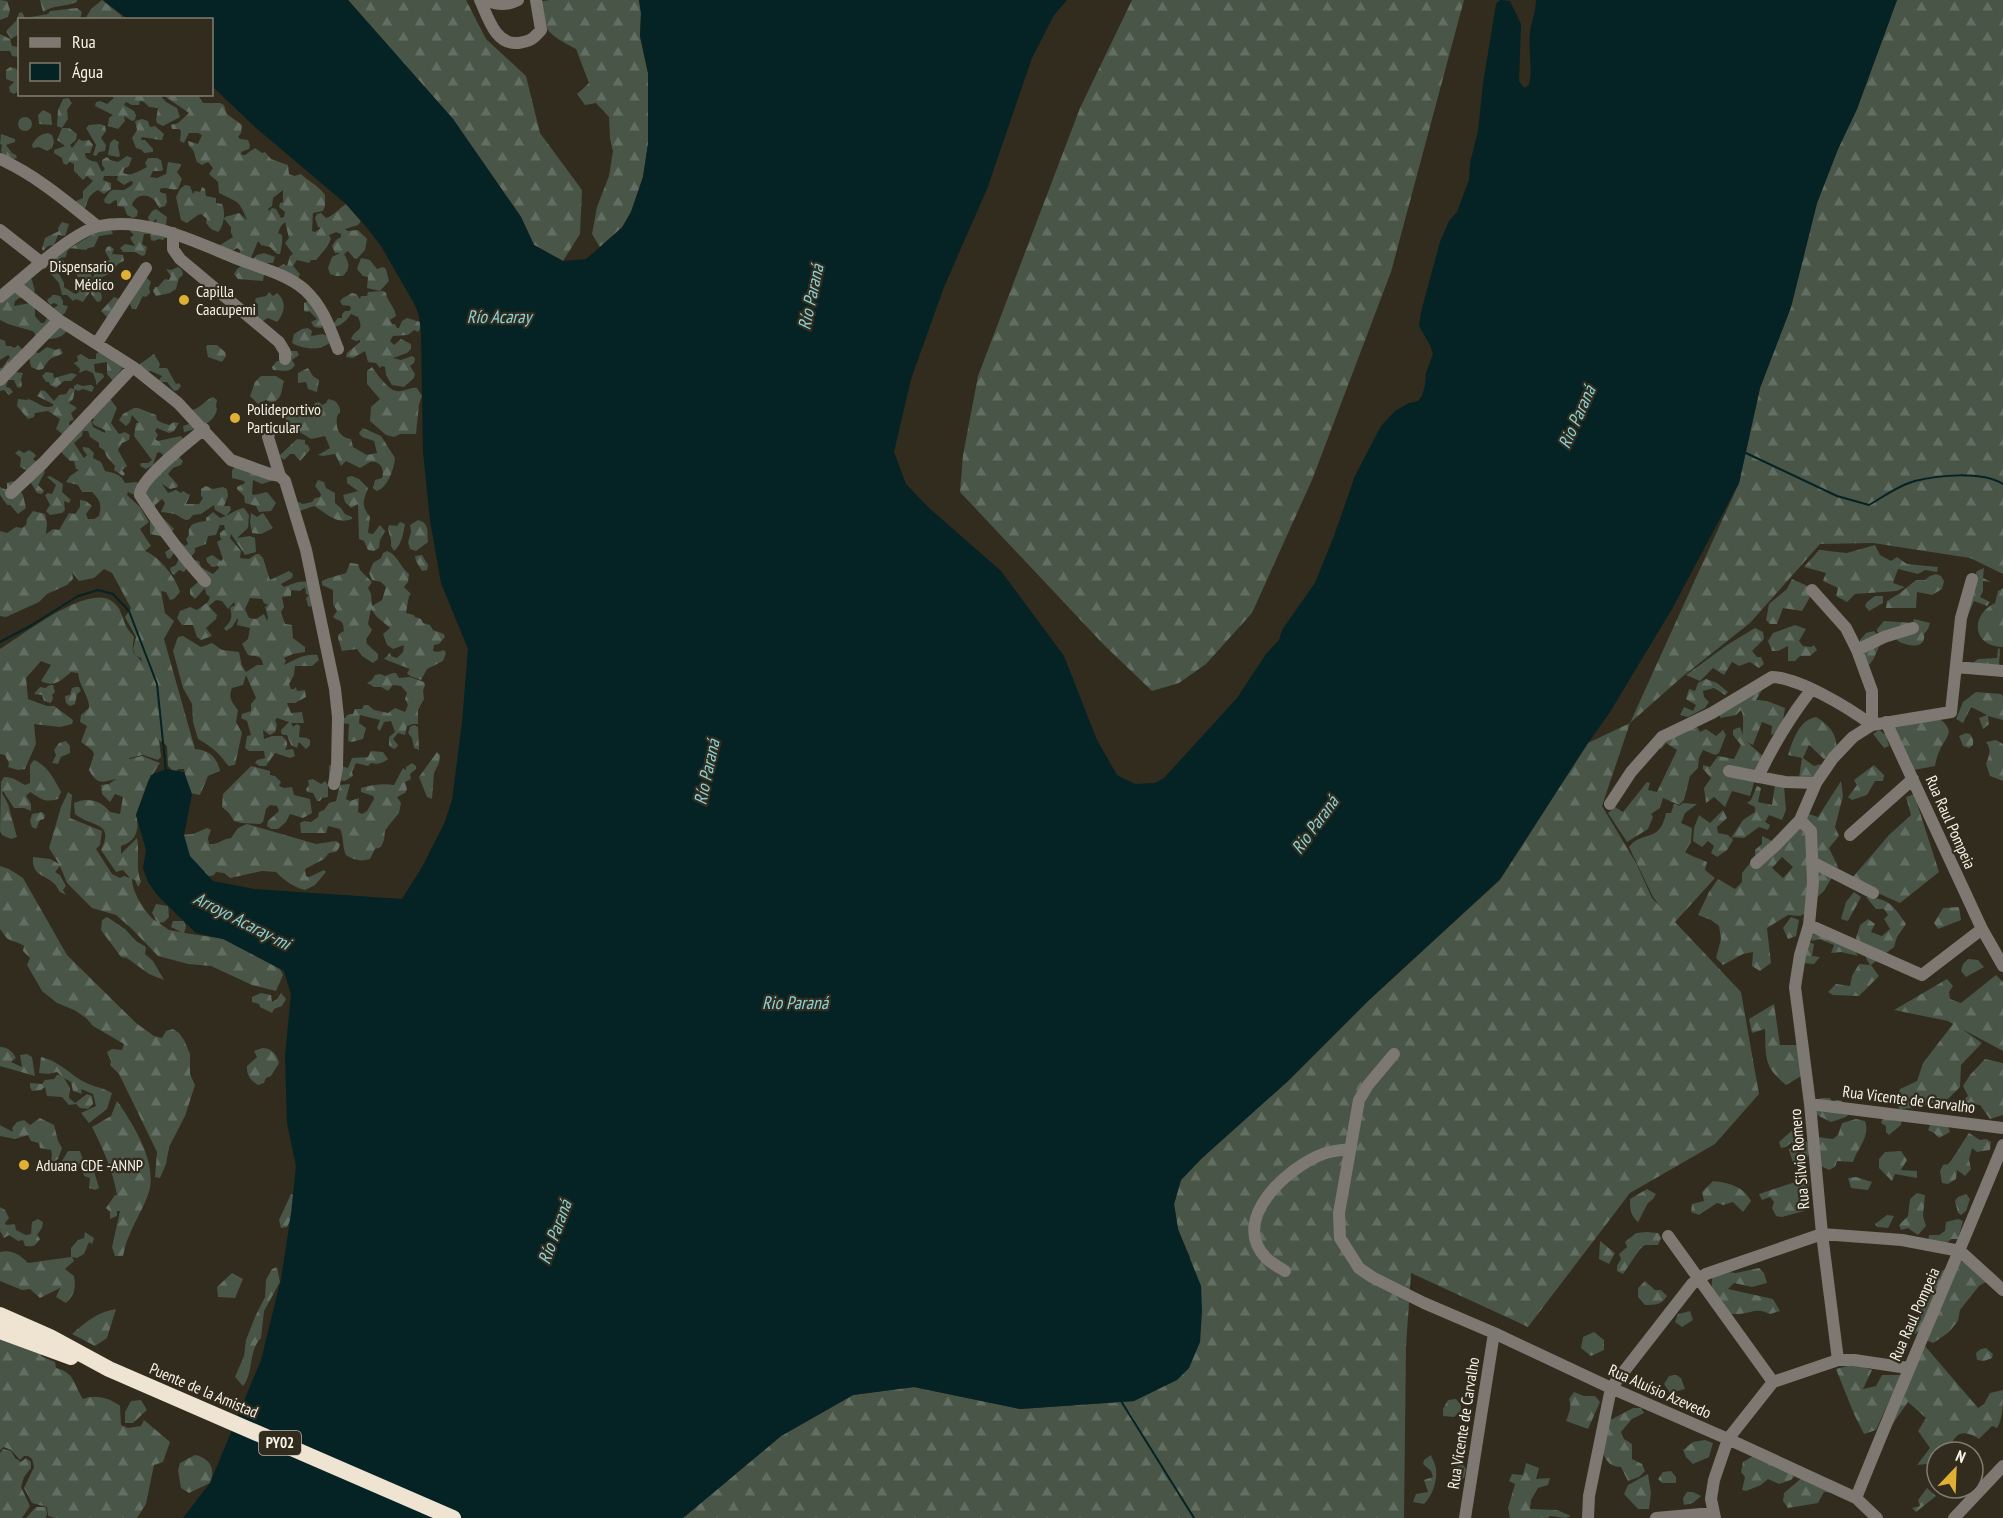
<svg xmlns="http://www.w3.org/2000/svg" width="2003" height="1518" viewBox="0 0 2003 1518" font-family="'PT Sans Narrow',sans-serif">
  <defs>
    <pattern id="forest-firs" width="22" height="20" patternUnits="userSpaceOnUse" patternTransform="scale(1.5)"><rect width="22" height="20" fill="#485547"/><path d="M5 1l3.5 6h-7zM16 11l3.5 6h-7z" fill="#636e62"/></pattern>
  </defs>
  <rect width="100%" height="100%" fill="#312c1d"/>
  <path fill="url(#forest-firs)" fill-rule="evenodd" d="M0,0L7,1L10,10L8,17L0,20Z
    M40,0H77V2C65,7 53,5 43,12Z
    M102,0L122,16L120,19H85L91,9Z
    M348,0H466L486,39L526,76L540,133L582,190L580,234L563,261L534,245L521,217L453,119Z
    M550,0H639L641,13L640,36L648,73V144L643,177L631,212L622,227L600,247L592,234L597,207L609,176L613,151L610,139L609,117L596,103L585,105L577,94L589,83L576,49C550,35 544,32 536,2Z
    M1132,0H1464L1391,272L1312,480L1252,613L1206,664L1179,683L1152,691L1104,645L960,492L963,455L978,376L1080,108Z
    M1897,0H2003V574L1970,558L1873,543L1820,544L1750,623L1682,677L1630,723L1602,806L1636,863L1652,898L1662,908L1653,897L1629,847C1641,830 1660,844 1666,813H1671L1674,804L1679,806L1683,803L1697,804L1685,813L1681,823L1692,828L1691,842L1685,852C1692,857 1699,858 1707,862L1705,870L1715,878L1675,922L1741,992L1759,1094L1715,1144L1630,1193L1528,1327L1411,1273L1406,1347L1404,1518H683L781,1436L853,1395L914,1387L1020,1409L1134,1401L1190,1257L1178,1230L1174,1204L1181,1180L1201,1159L1288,1081L1368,1001L1500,880L1588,743L1630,723L1739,483L1760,388L1791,307L1817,203L1838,149L1857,109Z
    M77,8L82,12L80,19L20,20L19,34L11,39L6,31L16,21L19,13L22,12L25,18L48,14L50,11Z
    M0,34L10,39L12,46L18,47L19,57L12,56L10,51H0Z
    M10,67L15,68L19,72L17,92L14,94L10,92L9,87L14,82L6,79V70Z
    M110,95H160L166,102L177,108L180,117L163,126L157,123L156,120L158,108L149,107L144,102L140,101L139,105H132L126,102L124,105L134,111L136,115L135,120L132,121L124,116L125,121L118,129L108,126L109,118L113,115L95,106L96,102L100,101L107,104L114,98Z
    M163,95H198L203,103H220L224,105L227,114L242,125L241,133L238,137L240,139L248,140L250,145L249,149L241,152L242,155H245L255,148L262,153L265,152L271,159L288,165L289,174L294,176L301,174C309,182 318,185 325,195V206L323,211L313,213L312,231L315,232L321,228L318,227L315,218L317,214L321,213L326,218C334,216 339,208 346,204L361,221L358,225L345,229L348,231L358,230L367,239L365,250L357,259L354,258L348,251L344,254C349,263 351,268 343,276H336L330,274L328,268L332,257L340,253H335L332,246L336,240L341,237V234L336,232L329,235L331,239L327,247L316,260H311L309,263L297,260L293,266L300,274L298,279L277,268L283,264L287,266L290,256L293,254L285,243L289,238L285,222L281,226L278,233L282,235C283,242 281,249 280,254H277L270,247L261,245L258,241L251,258L239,256L240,250L237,248L232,251L217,247L233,237L231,233V227L224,219L225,217L239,213L247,220C239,200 239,203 219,193L218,182L209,174L213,168L208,162L202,165L197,162C194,156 196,151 189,146L188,141L198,144L202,135L198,133H189L184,143L180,141L181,131L179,129H172L171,125L178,123L189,113ZM283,190V202L280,203L279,207L285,212L284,217L281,218L276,209L272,208L269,211L268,209L272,206L273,198Z
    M68,98L72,103L67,110L68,119L62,128L57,126L58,110L63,99Z
    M43,110L51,114L52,125L39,124L38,115Z
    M18 124a7 7 0 1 1 14 0a7 7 0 1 1-14 0Z
    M142,119L148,121L150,127L155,126L164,134L162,140H160L142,137L141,140H145L153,149V152L144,153L142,150L136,148L132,138L137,130L135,121Z
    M100,124L105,126L106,131L101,138L106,145L105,151L99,152L96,156L93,155L96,145L86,128L89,125Z
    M62,128H69L77,134L76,140L70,145L72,148L79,139L82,141L89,140L93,145L90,153H85C85,160 92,161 97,162L102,172L105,169L102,165V160L107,157L110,160L118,162L127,156L132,158L129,166L124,169L123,173C132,177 138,171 147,167L145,163L148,158H157L161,160L163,169L162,171H153L150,177L157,178L166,174L168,162L181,164V166L177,172L182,179L178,189C172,191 166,186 160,189V192L166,194L167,202L165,206L159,208C157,205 156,201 153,199C144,192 135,196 132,205L138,211L137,216L133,218L127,215L124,207L117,206V201L115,200L110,204L105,203L104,200C112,187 111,190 124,190L132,185L133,182L131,181L124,185L117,180L118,176H104L103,180L111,183V189L104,194L98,190C88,196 89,197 85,209L74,202L83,198V191L93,181L87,176L83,180L74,171V164L70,162L66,165L63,163L62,158L54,153V150L65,146L57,140Z
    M48,133L52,135L54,141L52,148L47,151L39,147L33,148L32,145C36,138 40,134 48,133Z
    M1,134L15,139V142L6,145L12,153L16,155L17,158L13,159L2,155V150L0,155L2,145L0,144Z
    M114,139L119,142L118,146L120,156L118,157L108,155L110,143Z
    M185,185L190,186L193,194L195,191L200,192L202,187L205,189L206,196L216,198V203L222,204C226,212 224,226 218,232L211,229L206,223L207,219L201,214L198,215L187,223L181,220L176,197L180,189Z
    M156,209L167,217L166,225L155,224L157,220L156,219L153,222L149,221L148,217L152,211Z
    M62,222L69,224L65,236L58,235L54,245L48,246L43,251L42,249L45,238L59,231L58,228Z
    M131,224L166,237L163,240L159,239L154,241L151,240L150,234H144L142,244L147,247L145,255L142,256L135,252H123L120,248L125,244L135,246L130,238L134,235L129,230Z
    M111,230L113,234L99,236L94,247L88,248L86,250L70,248L67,252L66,257L60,258L64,261L66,267L63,269L58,267L57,270L64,283V287L75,294L78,293L85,281L82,277H78L75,272L77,267L83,269L86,273L88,272L91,274L94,285L97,284C99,288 101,293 102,297L101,301L97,302L91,294L92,289L83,302L76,299L73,301L67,295H62L59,283L50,273L57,259L54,258L98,231Z
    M110,246L114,249L112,254L123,255L124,261C117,263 118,265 113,270C108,276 101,275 97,282L93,278L95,272L101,269L102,262L110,260L105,251L107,247Z
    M264,253L275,257L273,263H266L264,266L253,259L257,255Z
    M361,258L370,260L377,269L383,267L386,269L389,281L380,291L367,288L368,277L363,276L357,269Z
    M241,266L264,274L263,281L238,279L234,274L237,269Z
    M178,267L182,270L183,275L179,278L176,289L170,293L156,296L153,291L155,287H158L165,279L169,280L171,276L166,269L171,270Z
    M27,273L32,280L35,291L27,298H19L15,301L14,306L30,303L35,308V316L41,323H44L53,309L58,305L54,303L50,305L47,300L53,295L60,296L63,301V305L68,306L65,313L61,316L66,332C58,341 48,338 37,339L34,332C22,327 12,327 0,320V303Z
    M147,278L151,282L149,288L150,293L146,297L143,296L136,309H132L130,304L144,279Z
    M383,291L386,293C387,301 395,307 396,316L390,320L392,324H395L397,328H399L402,321L407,318L420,322L421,328L418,332L414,330L408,335L393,336L390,341L394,345L401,339L411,344V349L407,353L393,358L401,360L412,356L415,358L414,363L410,366L415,374L414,378L404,387L392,385L386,375L385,367L382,366L380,368L376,363L368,362L365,351L353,358L346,357L347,353L360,342V340L356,341L351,339C355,328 365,333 358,317L351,314C347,320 342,325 335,327L333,324L338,318H342V314L345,311H349L351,309L350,306L342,305L340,301L343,298L352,293L356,294L360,299L361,296H367L368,292Z
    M269,292L273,296L277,293C287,301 285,313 277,322L268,318L261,322L258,318V305L255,301L256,298L266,296Z
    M114,297L120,299L113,317H107L101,311Z
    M309,301L323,326L321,328L314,327L311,322L317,319L309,311L307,312L304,311V303Z
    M308,328L312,331L311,336L323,334L329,337L330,342C321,352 303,349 292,343L294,334L302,329Z
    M0,339L5,341L6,346H11L14,348L18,345L22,349L16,372L23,373L21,379L22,386L20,388L17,387L14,380H8L6,387L10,388L13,392L9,395L4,390L0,391V368H2L10,357L8,355L0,360Z
    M207,345H217L225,352L226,356L222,362L208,357L206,347Z
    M47,347L56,350L60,348L63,353C52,360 52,354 43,369L38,370L31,367L29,357L35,352L39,353Z
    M100,351L123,367L113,381L107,374V362L94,364L95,372L103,374L104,377L96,385V381L93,373L86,370L79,373L80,369L74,363L78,361L77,356L81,354L89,359H96V354Z
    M291,351H297L299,355L292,360L295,365C289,374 283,370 273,370L272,367L277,361H281Z
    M154,354L160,364L159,368H167L176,384L179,383L181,386L178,390L174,391L167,382H161L159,380L162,376L151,371L145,372L140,367V364Z
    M372,367C377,374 389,391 397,391C404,392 410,387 417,388L422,396L419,404L416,434H400L394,437L386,435L370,421L371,407L380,399L367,384V371Z
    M308,368L313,376L319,380L317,392L308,389L306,382L298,383V373Z
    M46,372L53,373L54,378L72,373L77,375L71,381H64L56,388L50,385L49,382H46L42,376Z
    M261,376H276L284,381C281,391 283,398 272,403L266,400L258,404L250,396L255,382Z
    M77,384L83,386L91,385L94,387L92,392L83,389L78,391L75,389L73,399L69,403L76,407V409L71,413L74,420L70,421L69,424L72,428L91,420L93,427L105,433V430L94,425L92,422L94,420L91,413L107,400H111L117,408L111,423L119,434L125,432L130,435L129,440L122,443L118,450L127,466L122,470L125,474L123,476L114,470L115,466L107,457L104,450L99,447V443L90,437L88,431H83L82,436L74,443L84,458L87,455L83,450V447L89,448L94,453L93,458L101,462L105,471C114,473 121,474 125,483L137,482L139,484L178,456L183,461L181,465L173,468L168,474L177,484L178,487L170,489L162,484L168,493L176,490L181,493L183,491L190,495L186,504H199L203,498L201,496V489L206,486L213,489L223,487L227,489L228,496L224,506H230L231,510L226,516L215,510L214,505L201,514L193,515C187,524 184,519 177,515C173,513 166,513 161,512L165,503L162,499L155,505V510L174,529L167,539L165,540L160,536L150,534V520L135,495L128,492L127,495L140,507L149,522L140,529L151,546L145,551C159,556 176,578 180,592L174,599L170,600L166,592L161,591L165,613L174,621L164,639L195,749C209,750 217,757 220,771L208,776L200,795L189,793L184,769H179L174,772L168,766L167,746L159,740L161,757L158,760L143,755L129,758V759L142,756L160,763L148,781L136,815C140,829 136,842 121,846V854L137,838C140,853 135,867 141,882L138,887L135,880L132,879C132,892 146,915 157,922L152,913L156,904L168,906L169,917L164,922L159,923L169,930L181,932L171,927L173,921H184L186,927L184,933L225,939L280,969L283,975L276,991L252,985L211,966L188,964L158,956L131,928L116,915L92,908L67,883L60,866L55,872L60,875L66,886L63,890L66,895L60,892C52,873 31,880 33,857L50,859L59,864L49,848L61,807L68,792L72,795L70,818L102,831L100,845L96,849L112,874L120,878L124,876L130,878L123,870L116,872L101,850C115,821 92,828 75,814L74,803C87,797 101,800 110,812L120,814L123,797L115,794L110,802L102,794L101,785L109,784L116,779C102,782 98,786 89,770L94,754L92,750L81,742L87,726L80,722L81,715L89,708C90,698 79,686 78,673L71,672C62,680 54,688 41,681L51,665L41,661L26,678L28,699L47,706H54L73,720L72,724L60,727L34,724L36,744L25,769L18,770L8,767L9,763L5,755L0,754V649C22,636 89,582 113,602C121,608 122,617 126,626C128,630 132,634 134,637C131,657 133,650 142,662L141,658L135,655L133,649L136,637L125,617L131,608L112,573L104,569L94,578L79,581L72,572L73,579L67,585L47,594L39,602L6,617L0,616V531L7,533L16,527L22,528L26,525L27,519L33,511L45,514L47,523L46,534L53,529L59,530L69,513L75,514L80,507V500L86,501L92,506L86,514L88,519H94L99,516C102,504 100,500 92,492H82L78,485L66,482L70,476L79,470L76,469L74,461H70L58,449L65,436L56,429L60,419L48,411L35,413L34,417L28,419L17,406L18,399L27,400L28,399C37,401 43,410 53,406V404L37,396L41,390L45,391L54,401L59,395L66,394L70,388L74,389V386Z
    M213,397L217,400L216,406L217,409C215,423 197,429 184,432L183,426L189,424L188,421L192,410C201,408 205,400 213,397Z
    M328,399L335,401C337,403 339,405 340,409C341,416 338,411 337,418C335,428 340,438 351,439L353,447L367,455L377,453L374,441L362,437L359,433L363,428L381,436L395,458C394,469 388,487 377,491L373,488L375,480L382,478C385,469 380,460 370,462L360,468L346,461L341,466L335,454L323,456L318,455L330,448L325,436L311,439L288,425L285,417L289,415C303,415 307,416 315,403L319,402L322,405L326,403Z
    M134,408H138L156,415L157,420C160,422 165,424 169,425L174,422L179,423L174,431L169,433L157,428L155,431L158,435L155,439L158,441L181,436L184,440L175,448H171L170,453L164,456L160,452L157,453L153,465L146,469L140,466L141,463H148L152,460L134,436L136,423H139L132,415L130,422L126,426L119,420L123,414Z
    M297,439L305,440V444L308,445L310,450L300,461L294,454H290L284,460L279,456Z
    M19,450L24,453L29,450L34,453L36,456L33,459L43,468L45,472L38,485L44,491L42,494L37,493L31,483H23L26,470L20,467L21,458L15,453Z
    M235,467L274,480L262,484L253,480L252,494L254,495L267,492L276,503L271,511L259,512L256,506L245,503L244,496L237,489V487L245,483L244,481L232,478V470Z
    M50,476L63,484L62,492L71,500L69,503L64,501L65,510L62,513L50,515L46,511L50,505L45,495L48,493L52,494L56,485L47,477Z
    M352,476L359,479L368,488C363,502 361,505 370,517L368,533L373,534L380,525L385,531L380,540L379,548L374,551L368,550L364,541L359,539L358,504L351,508L345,502L343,495L358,491L347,483V477Z
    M318,480L324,482L326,488L335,493V503L341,508L345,514L352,517V519C335,525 327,513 314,506L297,512L296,501L303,504L312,502L315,498L320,497L321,494L315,486Z
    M13,481L16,483L23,495L26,508L18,514L10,505H7L0,495V487L7,490V483Z
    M244,508L249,515L248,528L237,538L250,536L255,538L256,552L245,555L231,534L230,538L241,551L240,558L249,559L256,554H259L263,558L270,580L289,571L293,574L292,578L281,584L284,587C293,584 301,579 310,583L312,605L310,607L308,606L306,598L309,595L306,594L305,587L300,591L291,590V596L282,597L284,607L281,612L285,624L292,625L293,638L305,647V652L293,654L284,658L286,661L284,665C293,660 306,653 317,655L319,660L312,666H295L294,675L289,684L291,689H294L296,687L297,691L305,690L306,697L295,703H287L291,713L302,712L304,723H291L293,727L297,724L300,726L299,737L307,738L310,740V745L306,749L299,742L297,748L291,745L287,735H283L281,733V730L289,722L277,718L275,720L277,725L275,732L270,735L263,730L264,739L272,736H282C287,740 289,744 285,750L293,749L295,756L290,758L275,753L266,766H260L255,763L257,760L265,758L264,751H249L245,748L247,736L251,735L247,721L241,718L242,714L251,711V704L256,698L246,675L243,685L232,688C228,698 232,702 238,710L236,722L242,733L235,765L229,766C226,764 225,761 222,758C217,751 206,743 198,739L193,722L192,704L183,688L173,651L178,637L183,636L201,647L212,643L222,650L239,652L242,666L246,672L257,665H263C262,654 255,657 248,655L242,644L248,639L250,628L237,625L238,619H237L232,627L226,631L224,628C231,622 233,617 230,608L235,605L234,602L228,609L222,601L216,600L209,606L217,615L216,619L206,628L212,636L201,640L197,637L193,625H182L177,618L180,611L190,607L197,610L208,602L210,597L206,594L205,588L195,599L190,594V589L199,581L194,560L199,561L201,567L213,574L219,568L218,566L212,567L207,562L206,558L212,555L221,561L223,559L217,542L222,539L220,538V533L225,529L224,525H220L216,535L208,536L206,544L195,548V552C189,558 190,566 184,572L179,570L174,575L171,572L170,568L176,565L179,558L174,553L170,559L167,558L165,552L181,543L185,546L188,544L186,539L189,535C187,524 196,522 206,521V518L213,512L220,518C229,516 235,509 244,508ZM250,598L262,599L264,603L268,605L265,607L268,617L267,621L264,614L256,619L249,618L245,609Z
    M251,513L257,517L263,513L273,528L261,534L252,533L250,522Z
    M418,520C430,523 427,532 428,542L416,551L410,549L408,542L411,532L410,525Z
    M400,522L405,524C403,534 402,544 394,551L391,546V540L388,529L389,525L397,526Z
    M1875,545L1880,555L1891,561L1897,557L1907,564L1938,567L1937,572L1925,570L1918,574L1898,569L1893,583L1905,587L1897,591L1855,594L1847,602L1836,596L1838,588L1823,581L1826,573L1804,567L1819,550L1847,553Z
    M387,551C398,555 400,567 409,574L408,582L404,587L411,594L409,596L406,613L414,615L415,617L421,619L423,623L430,625L433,630L444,634L445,637L439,644L434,645L433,651L438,652L444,650L446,653L443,661L427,669L421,680L410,676L407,673L410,669L384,659L390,653L391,656L397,658L403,652L404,645L393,649L387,645L383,634L390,628L376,616L371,609L368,624L372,630L366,639L367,644L378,654V659L373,663L362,656L357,649L342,651L338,638L339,634L344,631C343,618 340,623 333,617L337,611L333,604V590L322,585V581C329,577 338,576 346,573L350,563L358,564L360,570L372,582L368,588L371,594L372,606L382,600L386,587L381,582L372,580L369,573L373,563L381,558L383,553Z
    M422,555L428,565L427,570L422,571L416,561L415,556Z
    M1984,568L1983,578L1991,582L1983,581V591L1980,597L1990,602L1987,606L1974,601L1968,615L1973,579L1977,571Z
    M1936,574L1941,576L1944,581L1942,589L1932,595L1917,592L1916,608H1886L1887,601L1900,593L1916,580H1925L1930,576Z
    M1792,579L1812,588L1809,599L1802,611L1783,608L1777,624H1770L1766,620L1769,604L1787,589Z
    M2003,588V647C1973,647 1969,616 1995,603L1998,591Z
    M1875,596H1883V603L1869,611L1865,606L1867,602Z
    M1914,619L1930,623L1928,629L1924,634C1926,648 1912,647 1902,643C1898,642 1893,636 1890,633L1884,635L1877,632V629L1884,621L1913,623Z
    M1795,625L1806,629L1799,641L1803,646L1811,647L1814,645L1817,650L1810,656H1800L1795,661H1788V646L1778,651H1772L1768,641L1773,633Z
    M1755,628L1763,632L1764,639L1752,651L1757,657H1761L1764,664L1759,668L1750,662L1739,666L1732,662L1724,675L1713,668L1700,681L1686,675L1727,645Z
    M1874,631L1882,640L1873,660L1868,666L1860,645V640L1866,633Z
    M1998,648L2000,649L1999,666L1973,663L1978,659L1997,658Z
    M393,673H396L399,678L410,677L424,682L425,685L423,691L424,699L418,710V724H413L407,726L405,735L398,733L393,739L398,745L397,747L394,749L389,746V737L395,732L391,721L384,722L380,731L377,728L380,720L360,715L359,723L366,728L363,739L352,742L348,741L349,724L341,723L339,717L345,718L347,715L353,714L355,709H362L364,705H368L374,710L388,713L395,708L405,712L408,705L405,699L407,693L401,686L393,685L388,691L381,687H374L367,683L372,680L375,675L380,674L385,676Z
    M1706,679L1717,683L1728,692L1725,695L1714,688L1703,691L1704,697L1709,702L1705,708L1688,717L1680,715L1684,707L1693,711L1696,705L1686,699L1689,689L1695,691L1698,683Z
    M50,685H53L55,692L52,695L53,698L51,703L44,701L42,695L34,694L40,687L45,688Z
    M1761,685L1762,690L1756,700L1767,701L1785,708L1783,721L1779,732L1771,735L1772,726L1762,722L1753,745L1747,742L1765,758L1756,776L1750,796L1732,791L1725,807L1714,797L1706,803L1704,788L1711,778L1703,769V765L1710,767L1718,756L1734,759L1741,745L1733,735V730L1740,727L1743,735C1742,726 1745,719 1741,710L1736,715L1720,718V710Z
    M76,687H79L81,691L77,694L75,704L70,706L66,703L65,696L70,695L72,688Z
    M1976,692L2001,694L2003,696V720L1988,716L1989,724L1983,729L1979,718L1987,715L1971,707L1963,723L1956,719L1963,702Z
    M1816,717C1831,726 1840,737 1835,755L1824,759L1809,745L1803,758L1814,766L1821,764L1824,768L1815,780L1799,778L1802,758L1788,755C1793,740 1799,720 1816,717Z
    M1692,718L1700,732L1706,729L1716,736L1723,730L1726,735L1719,753L1715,755L1703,750L1699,758L1698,768L1690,776L1684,800L1679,805L1663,798L1660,808L1651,814L1653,817L1648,829L1627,842L1608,813L1615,807L1623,812L1647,782L1650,783L1648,790L1657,792L1677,750L1666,743L1661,749L1653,744Z
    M1939,718C1957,733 1946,735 1939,752C1937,756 1936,761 1935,766L1914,770L1910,759L1888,726Z
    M414,725L418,727L419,750L414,748L412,738L408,733L410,727Z
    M1879,730L1886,735L1889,746L1884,748L1873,734Z
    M1966,733L1970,734L1973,739V745L1969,748L1963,746L1959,736Z
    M1996,740L2003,744V781L1990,776L1986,764C1989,756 1992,750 1986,742Z
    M66,741L70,746V753L61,757L58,764L52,763L56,755L54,750L59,743Z
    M371,751L383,752L388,759C383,763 377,765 371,763L368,766L356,763L352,772L353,776L345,781L329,779V766L332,763L348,768L352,758L368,757Z
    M437,752L440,755L439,763L434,773L432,799L427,797L419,777Z
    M34,760C48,766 54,779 61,792L58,799C44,803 42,799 30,792L26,796L31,804V811L24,808H14L3,791L2,793L8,804L17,837L11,839L2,835L0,831L1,782L4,777C14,777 17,781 25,785L30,783V765Z
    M412,763L416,766V769L410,774L411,779L405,782L407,789L405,793L397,797L401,803L399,813L385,830L384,840L381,847L375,849L370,859C361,862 354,860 346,855C342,846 344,838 340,829L328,826L326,833H301L300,823L304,821L311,822L318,817L319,812L324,810L329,803L336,801L340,785L350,784L346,799L350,801L359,798L358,812L362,814L367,811L374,799L373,796L361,792V788C370,785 385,783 394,785L403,768L406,770V767Z
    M1874,765L1884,775L1883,781H1875L1867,795L1852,800L1848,797L1857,785L1854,780Z
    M251,766L270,771V775L275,776L281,782L279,786L284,788L292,787L294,795L310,799L312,813L303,818L290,814L286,822L278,829H271L267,826L268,821L279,811L277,806L270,805L266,809L263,822L260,824L241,823L234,821L229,813L222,807L223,794Z
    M313,779L321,784L325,781L328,785V797L322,798L320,801H317L313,793L307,792L306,789L309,785L308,780Z
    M1841,781L1843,796L1835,827L1839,836L1829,848L1838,867L1824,891L1814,900L1809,912L1800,916L1788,915L1767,928L1771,963L1760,971L1752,966L1753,952L1743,954L1723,965L1716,958L1721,939L1719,926L1711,920L1698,915L1709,892L1718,879L1735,889L1742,882V873L1755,857V850L1762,844V836L1776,843L1806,813L1818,817ZM1782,857L1793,867L1783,878L1772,868Z
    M1775,785L1784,786L1786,810L1782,820L1769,815L1765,822L1770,825L1768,830L1759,827L1744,838L1731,837L1733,840L1727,850L1717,857L1711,853L1714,846L1708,841L1702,847L1693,841L1694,828L1699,815L1710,823L1723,810L1727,818L1717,827L1718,833L1728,835L1731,838L1743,820L1755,812V807L1747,803L1751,800L1757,786L1761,788L1758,802L1772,805Z
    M1914,794L1939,872L1900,903L1871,890L1852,878L1889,835L1911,815L1906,797Z
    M42,812L45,815L44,819L40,820L36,829L32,827L30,821L32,814Z
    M247,824L316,844L336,841L340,844L339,848L336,852L329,853L324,859L305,869L306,876L309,877L324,870L326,872L315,885L305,890C293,887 285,881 276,872L262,871L230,878L224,873L216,872L214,875L207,877L174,843L181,835L193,834L207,828L211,830L208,838L209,844C218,845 222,839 231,838L238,828Z
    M0,866L9,869L23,878L67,955L136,1023L154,1036L162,1038L166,1031L173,1029L179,1033L184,1040L190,1054V1074L195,1085L185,1116L169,1147L166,1164L160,1178L155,1177L157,1152L119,1074L110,1065L111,1061L107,1052L112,1049L122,1050L124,1044L93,1026L86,1018L74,1010L57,1003L42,991L27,965L30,958L23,951L24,946C18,941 9,942 5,936C3,934 2,931 0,929Z
    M1854,892L1861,897L1848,921L1841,919L1846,902Z
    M1866,897C1890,899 1893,905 1906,924L1897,937L1894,947L1871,965L1879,976L1859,996L1833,995L1828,992L1836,984L1850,986L1852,976L1859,964L1870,965L1866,958L1868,948L1858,943L1856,938L1860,925L1868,919L1875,924L1871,932L1882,936L1890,929L1884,919L1888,915L1884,909H1876Z
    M1959,907L1961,920L1938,929L1934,923L1943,908Z
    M107,917L125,929L136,941L146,947L145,954L153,961L164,980L149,974L127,958L121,957L101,930L102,920Z
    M1791,917L1799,920L1796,936L1788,939L1783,928Z
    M1810,934L1822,935L1855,951L1858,956L1841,952L1831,953L1834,945L1820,939L1812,941Z
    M1806,941L1814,944L1812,956L1820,957L1814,964L1802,963Z
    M1968,959L1978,960L1984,967L1966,977L1961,971L1963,964Z
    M1996,975L2003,982V1051L1962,1029L1982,1043L1961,1065L1960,1087L1948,1099L1914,1108L1899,1109L1897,1098L1900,1089L1917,1081L1923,1063L1953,1024L1948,1021L1894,1010L1947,979L1953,986L1949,992L1950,999L1961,1003Z
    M261,993L271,995L272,1002L277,999L281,993L286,999L282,1006L274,1009L272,1013L260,1007L259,1004L252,1002V997Z
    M1774,1004L1780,1045H1799L1803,1075L1786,1085C1763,1066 1766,1057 1765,1029L1752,1033L1749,1019Z
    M0,1047C8,1047 12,1051 16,1058L11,1062L22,1067L20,1055L27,1054L32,1057L35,1076L0,1066Z
    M262,1048C271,1048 277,1054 279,1063L271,1076L266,1078L264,1083L258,1085C251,1081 246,1075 247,1066L257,1057L254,1051Z
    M41,1057C56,1060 67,1071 79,1079C89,1086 102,1087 112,1093L107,1109L89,1123L81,1113L96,1106L93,1094L81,1089L82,1094L73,1091L71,1082L64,1078L70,1088L69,1098L75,1103L87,1094L92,1096L93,1104L88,1109L80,1108L76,1104L69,1105L62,1097L47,1096L45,1087L41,1090L32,1091L30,1087V1083L42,1084L45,1080L54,1079L57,1075L61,1076L57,1072L48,1074L39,1073Z
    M1985,1059L2003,1063V1115L1990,1119L1980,1105L1961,1102L1968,1096L1963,1086L1970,1075Z
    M1821,1098H1830L1832,1102L1836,1100L1842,1101L1844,1106L1851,1112L1846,1117L1831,1122L1813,1113L1814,1102Z
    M117,1101C134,1125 159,1165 148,1195C140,1216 127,1233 123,1256H115L112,1247L120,1211H117V1216L110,1219V1212L106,1208L115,1195H117C113,1171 103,1149 92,1127L111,1116Z
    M1883,1117L1902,1118L1901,1125L1889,1135L1886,1132V1126L1881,1123Z
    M40,1118L54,1125L58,1141L62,1148L58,1159L50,1164L52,1155L51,1150L40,1148L39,1143L31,1141L28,1135L15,1139L0,1136V1125L13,1132L12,1128L17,1122L24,1120L30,1125Z
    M1856,1119L1865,1121C1871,1136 1857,1149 1853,1162L1837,1161L1835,1167L1829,1170L1817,1164L1818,1137L1833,1139L1838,1135L1842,1123Z
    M1931,1122L1947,1124L1950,1132L1939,1138L1934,1133L1928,1130Z
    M1796,1127L1803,1142H1807L1810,1153L1801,1165L1793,1163L1789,1150L1793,1145L1792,1142L1786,1147L1781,1148L1779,1142Z
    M1969,1133L1980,1140L1986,1139L1991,1142L1990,1150L1977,1152L1972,1148L1969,1160L1971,1169L1965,1176L1957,1170L1956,1179L1948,1184L1942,1183L1940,1171L1943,1165C1945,1164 1947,1165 1948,1164C1951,1163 1965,1138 1969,1133Z
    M68,1151H80L83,1160L75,1171L62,1161Z
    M1901,1151L1907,1160L1901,1170L1917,1171V1178L1895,1174L1892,1181L1879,1168V1159L1885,1152Z
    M85,1163L92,1164L99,1188L95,1190L89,1188L90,1178L84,1176L82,1167Z
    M1856,1177L1872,1182L1868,1190L1851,1188L1848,1178Z
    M1804,1179L1810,1181C1809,1194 1799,1198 1804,1211L1782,1217L1776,1216L1772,1208L1774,1202L1770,1197L1762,1200L1759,1194Z
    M1713,1181C1729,1183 1743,1186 1751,1201L1743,1212L1733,1202L1723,1205L1717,1203L1699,1215L1691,1212L1692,1204L1704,1201L1702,1192Z
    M1647,1189L1656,1194L1653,1199L1648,1203L1638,1222C1630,1215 1630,1209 1630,1199Z
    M1917,1193L1925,1195L1923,1216L1926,1226L1918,1235L1908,1228L1901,1230L1899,1225L1908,1216L1910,1199Z
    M291,1194L296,1197C292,1206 292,1219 287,1227L281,1228L279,1220Z
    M1966,1194L1970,1199L1966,1211L1961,1215L1958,1213L1955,1201L1958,1197Z
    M0,1207L5,1210L9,1218L5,1223L6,1225L15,1224L16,1230L26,1235L31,1234L32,1222L38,1219L43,1222L42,1228L37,1235L40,1239C35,1246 34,1247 25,1246L23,1240L18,1241L9,1235L4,1238L0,1231Z
    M1887,1215L1894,1216L1888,1228L1877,1227L1875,1224Z
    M1958,1219L1963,1221L1958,1239H1951L1945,1245L1928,1242L1929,1235H1939L1945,1231L1946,1222Z
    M85,1232L94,1238L92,1244L89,1242L84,1254L77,1258L72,1257L74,1261L65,1269L74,1276C76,1287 75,1295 66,1303L56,1297L60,1288L40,1298L30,1289L22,1290L0,1281V1252C11,1249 21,1255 28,1263L71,1257V1248L78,1240L84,1238Z
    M1647,1232L1658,1233L1661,1238L1658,1245H1645L1640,1249L1623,1274L1617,1271V1266L1621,1259L1619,1254L1627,1247L1625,1242L1636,1233Z
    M1600,1241L1615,1253L1609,1264L1599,1259Z
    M1963,1261L1986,1282L1979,1286L1960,1310L1958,1321L1948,1333L1933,1343L1926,1340L1921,1330L1915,1334L1908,1323L1921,1315L1920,1305L1937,1273Z
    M277,1267L280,1282L264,1311L261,1338C248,1351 254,1373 243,1386L235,1377L244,1356L246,1340L255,1317L265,1297L266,1280L272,1269Z
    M1759,1268L1764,1273L1767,1283L1752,1287L1734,1283L1728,1289L1773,1299L1780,1311L1770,1314C1756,1307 1752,1313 1738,1314C1715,1316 1709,1291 1713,1273L1721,1271L1736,1273Z
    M232,1273L243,1279L235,1298L218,1297L217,1287Z
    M1645,1281L1655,1290H1661L1667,1296C1661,1305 1656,1305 1645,1305L1638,1297V1288Z
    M116,1309L107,1338L95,1346L72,1334C86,1322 97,1312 116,1309Z
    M1690,1311L1693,1320L1682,1327L1675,1322L1678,1314Z
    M0,1320L39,1342L41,1356L55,1362L56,1368C75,1373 73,1383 83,1399C97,1394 109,1398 120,1406L121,1425L128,1428L141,1426L144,1420L170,1442L163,1462L154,1465L146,1504L137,1518H55L48,1516L47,1507L32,1503L24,1488L34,1467L32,1459L28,1456H24L20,1460L11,1450L4,1447L0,1450Z
    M1594,1332L1604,1340V1350L1591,1356L1581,1348L1583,1337Z
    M1925,1346L1978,1408L1984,1404L1990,1393L2003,1390C2003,1402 2003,1419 1997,1428L1992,1426L1979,1439C1967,1431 1956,1430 1951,1446L1955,1452H1937V1463L1917,1465L1930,1448L1918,1431L1926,1418L1908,1402L1892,1425L1886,1424Z
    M1986,1348L1993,1354L1992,1358L1984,1361L1977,1360L1976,1353L1981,1349Z
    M1855,1364L1872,1370L1863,1389L1876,1386L1882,1375H1901L1876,1430L1864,1434L1854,1414L1836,1369Z
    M1676,1375L1681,1378L1685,1389L1670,1393L1664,1384L1669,1376Z
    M1574,1392L1584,1396H1595L1600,1402L1588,1429L1566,1421C1569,1413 1572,1408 1569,1399Z
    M1456,1399L1461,1405V1410L1454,1417L1443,1416V1409L1448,1400Z
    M141,1400L147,1410L133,1423H125V1412L131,1401Z
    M1633,1408H1641L1644,1413L1632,1419L1621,1432L1624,1439L1632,1444V1459L1642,1464L1645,1471L1639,1477L1628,1481L1621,1467C1600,1467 1601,1442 1601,1425Z
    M1705,1440L1713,1443L1709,1457L1693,1464L1686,1457L1683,1450L1693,1442Z
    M3,1449L11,1451L15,1458L21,1462L26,1458L31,1462V1468L24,1477L21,1487L30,1506L22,1518H0V1453Z
    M195,1455C210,1458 216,1469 210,1483L189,1493L181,1488L178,1470L180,1463Z
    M1431,1455C1432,1459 1434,1461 1435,1465C1439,1477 1433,1496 1424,1504L1413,1502L1416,1494L1428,1492L1424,1480L1433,1477L1431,1471L1423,1464L1424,1460Z
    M1753,1456L1797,1473L1791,1480L1779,1484L1768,1479L1761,1485L1746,1491L1742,1490L1745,1477L1741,1472L1743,1462Z
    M1462,1463L1466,1469L1464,1478L1458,1480L1455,1479L1457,1466Z
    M1526,1463L1539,1468L1536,1479L1550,1478L1548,1485L1538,1488L1531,1500L1530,1509L1557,1510L1571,1516L1566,1518L1550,1516L1548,1518H1510L1508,1508L1515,1484L1509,1481L1512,1474L1523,1475Z
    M1671,1471L1676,1477V1483H1662L1658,1479L1663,1472Z
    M1648,1474L1651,1493L1649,1509H1638L1624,1494L1628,1485Z
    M1804,1476L1834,1493L1824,1492L1818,1503L1788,1508L1783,1501L1784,1493Z
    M1927,1488L1936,1496L1916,1512L1912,1508L1920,1506L1918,1500Z
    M1687,1492H1693L1701,1496L1693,1503L1684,1505L1683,1498Z
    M36,1507H46L47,1513L46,1518H26Z"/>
  <path fill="#052224" d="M103,0H348L453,119L521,217L534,245L563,261L586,259L622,228L631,212L643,177L648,144V73L640,36L641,13L639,0H1067L1054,15L1032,58L987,189L944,287L911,379L894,452L906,484L929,508L1001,571L1064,656L1097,740L1117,775L1135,784L1155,783L1164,778L1237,698L1266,654L1279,640L1282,630L1315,583L1334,536L1355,476L1381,426L1395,411L1409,403L1418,401L1422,396L1425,385L1426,373L1433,354L1430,345L1419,326L1421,312L1440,242L1449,221L1457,212L1469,180L1470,163L1478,131L1483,84L1496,4L1500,0L1510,1L1521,24L1519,81L1524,88L1529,85C1533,68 1528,51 1530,33C1531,22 1536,12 1536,0H1897L1857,109L1838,149L1817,203L1791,307L1760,388L1739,483L1672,609L1610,712L1588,743L1500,879L1368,1001L1288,1081L1201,1159L1181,1180L1174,1204L1178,1229L1201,1286L1202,1311L1200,1342L1189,1368L1177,1380L1134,1401L1020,1409L914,1387L853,1395L781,1436L683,1518H183L210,1483L261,1360L281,1279L291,1214L296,1166L287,1123L285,1057L291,994L284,971L223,939L196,933L158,896L148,882L143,868L146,850L136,815L151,775L166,769L184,772L192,794L184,835L190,856L213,881L254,889L402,899L422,867L444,824L452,800L462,723L468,649L441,583L430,520L423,452L421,334L419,316L415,305L381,246L367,228L346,204L255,127L212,86V20L128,19Z"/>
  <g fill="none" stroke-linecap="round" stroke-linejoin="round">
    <path stroke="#052224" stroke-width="2" d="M1746,453L1837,496L1869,505C1883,497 1899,485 1915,481C1939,475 1981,471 2003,484
      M0,642L32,625L78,596L98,590L113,594L129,611L157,684L166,771
      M1121,1401L1194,1518"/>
    <path stroke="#7d7972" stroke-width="12" d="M480,0C488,17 495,45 518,43C531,41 533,39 541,30L536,0
      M486,0C497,5 507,6 518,0
      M0,159C37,176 66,201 97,226
      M0,230L42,263
      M173,233V249L180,259L279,342L285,352V359
      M15,285L59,320
      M0,297C24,278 72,232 99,226C148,216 199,244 243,261C264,269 288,275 305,290C323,307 329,326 338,349
      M97,343L146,268
      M0,380L59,320L133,367L178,403L231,460L270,474L280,476L285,481L306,550L335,689L338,717L337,768L334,784
      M204,429C190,441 139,479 140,495C160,526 180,554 205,581
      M271,429L268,437L280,476
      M11,493L43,463L133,367
      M1812,590L1846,628L1857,650L1872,691V725
      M1857,650L1884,637L1913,628
      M1956,667L2003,671
      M1886,722L1982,929L2003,966
      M1729,771L1785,782L1816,783
      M1758,777C1773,745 1790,717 1811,690
      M1610,804L1631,772L1662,737L1712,713L1772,677C1800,678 1849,708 1872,725
      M1800,820L1811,831L1813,882L1809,925L1800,955L1795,987L1810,1104L1822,1234L1838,1360
      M1850,835L1913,779
      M1812,862L1873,893
      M1756,863L1776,845L1800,820L1816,783L1833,758L1853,737L1872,725L1951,712L1961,618L1972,579
      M1809,925L1922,975L1982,929
      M1394,1054L1368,1085L1359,1100L1339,1213L1340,1238L1359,1268L1372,1277L1424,1303L1494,1333L1611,1388L1728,1439L1856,1498L1877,1518
      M1810,1104L2003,1128
      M1668,1236L1773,1382
      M1285,1271C1279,1267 1271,1263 1266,1258C1229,1219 1288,1167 1323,1154C1331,1151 1342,1150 1350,1149
      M1856,1498C1903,1380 1955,1263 2003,1145
      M1465,1518L1494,1333
      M1588,1518L1589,1496L1611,1388L1692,1284L1706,1274L1822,1234L1902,1240L1960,1251L2003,1290
      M1656,1518L1713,1513
      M1715,1518L1711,1499L1714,1480L1728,1439L1773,1382L1838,1360H1854L1908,1368
      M1954,1518L2003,1466"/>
    <path stroke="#efe4d2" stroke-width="16" d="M0,1315L50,1337L109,1369L453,1518
      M0,1331L71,1357"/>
  </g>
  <g fill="#e0b034" stroke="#312c1d" stroke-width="2">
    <circle cx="126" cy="275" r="6"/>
    <circle cx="184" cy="300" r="6"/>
    <circle cx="235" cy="418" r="6"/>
    <circle cx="24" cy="1165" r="6"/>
  </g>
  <g text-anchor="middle" stroke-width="4.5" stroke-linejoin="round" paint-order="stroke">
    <rect fill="#312c1d" stroke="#bbb7ac" stroke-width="1.5" x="259" y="1431" width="42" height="24" rx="4.5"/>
    <g font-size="15" font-weight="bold" fill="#f6f3e9">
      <text x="280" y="1448">PY02</text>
    </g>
    <g font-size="16" fill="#f6f3e9" stroke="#312c1d" text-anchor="start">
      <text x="114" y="272" text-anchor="end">Dispensario<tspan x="114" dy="18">Médico</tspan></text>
      <text x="196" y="297">Capilla<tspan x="196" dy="18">Caacupemi</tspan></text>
      <text x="247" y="415">Polideportivo<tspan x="247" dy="18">Particular</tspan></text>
      <text x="36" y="1171">Aduana CDE -ANNP</text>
    </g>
    <g font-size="16" fill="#f6f3e9" stroke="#312c1d">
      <text transform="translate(1951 822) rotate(66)" y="6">Rua Raul Pompeia</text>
      <text transform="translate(1909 1099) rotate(7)" y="6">Rua Vicente de Carvalho</text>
      <text transform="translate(1799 1159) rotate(-95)" y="6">Rua Silvio Romero</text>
      <text transform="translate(1914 1314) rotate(-66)" y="6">Rua Raul Pompeia</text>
      <text transform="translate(204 1390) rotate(23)" y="6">Puente de la Amistad</text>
      <text transform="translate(1660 1391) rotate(24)" y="6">Rua Aluísio Azevedo</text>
      <text transform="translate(1463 1423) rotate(-81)" y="6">Rua Vicente de Carvalho</text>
    </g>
    <g font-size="18" font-style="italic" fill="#8ad3da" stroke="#312c1d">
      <text transform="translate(811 297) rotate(-78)" y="6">Río Paraná</text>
      <text x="499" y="323">Río Acaray</text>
      <text transform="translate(1577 417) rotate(-66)" y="6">Rio Paraná</text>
      <text transform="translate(707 772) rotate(-78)" y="6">Río Paraná</text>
      <text transform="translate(1315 825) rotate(-54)" y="6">Rio Paraná</text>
      <text transform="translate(242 921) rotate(27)" y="6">Arroyo Acaray-mi</text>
      <text x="795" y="1009">Rio Paraná</text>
      <text transform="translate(555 1232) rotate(-70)" y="6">Río Paraná</text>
    </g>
  </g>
  <rect x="18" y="18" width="195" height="78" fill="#312c1d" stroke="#807c6f" stroke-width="1.5"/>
  <rect x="30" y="38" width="30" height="9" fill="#7d7972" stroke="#807c6f" stroke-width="1.5"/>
  <text x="72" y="48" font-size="18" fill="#f6f3e9">Rua</text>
  <rect x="30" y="63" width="30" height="18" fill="#052224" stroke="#807c6f" stroke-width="1.5"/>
  <text x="72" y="78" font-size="18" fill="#f6f3e9">Água</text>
  <g transform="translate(1955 1470) rotate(23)"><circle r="28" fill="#312c1d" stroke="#807c6f" stroke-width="1.5"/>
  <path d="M0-4.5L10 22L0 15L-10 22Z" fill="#e0b034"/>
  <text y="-9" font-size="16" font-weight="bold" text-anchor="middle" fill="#f6f3e9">N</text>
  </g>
</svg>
